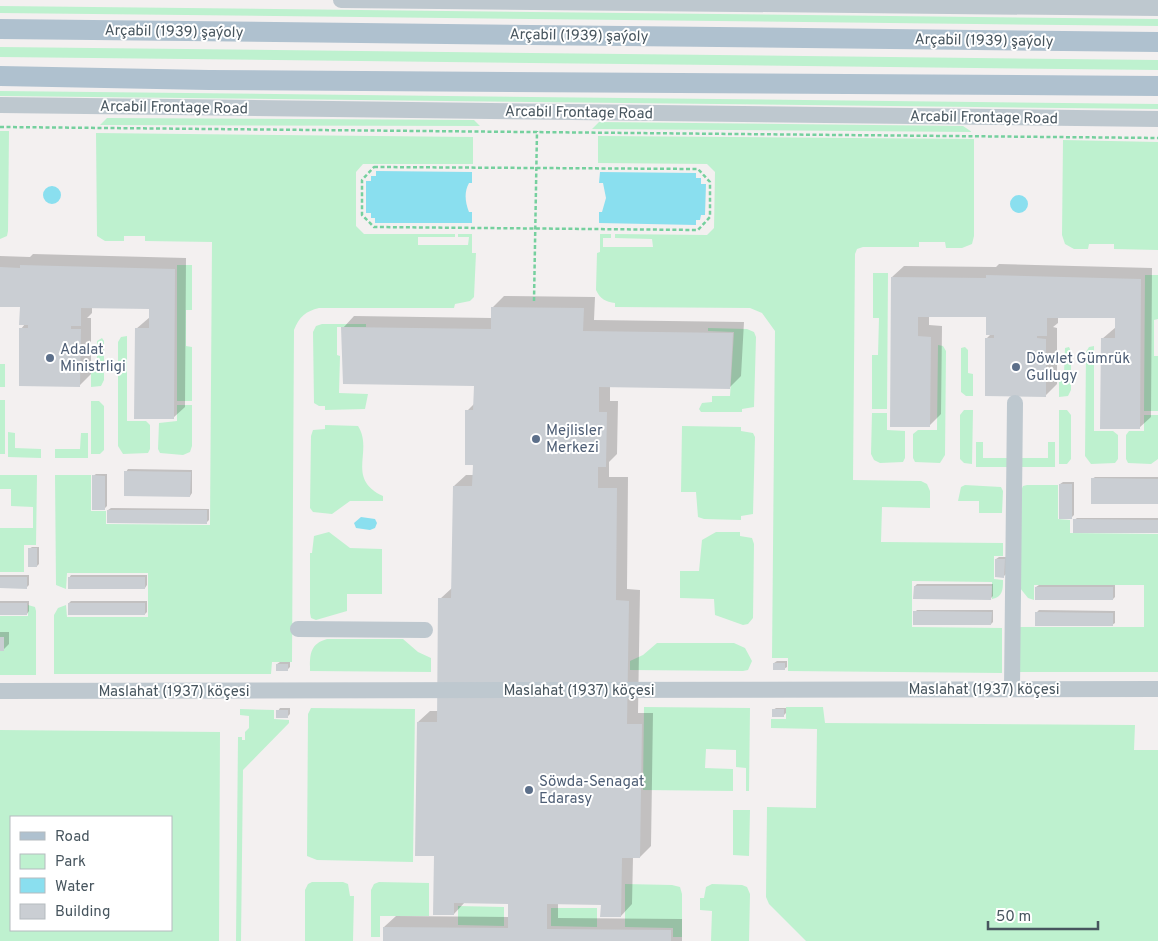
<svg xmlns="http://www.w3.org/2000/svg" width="1158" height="941" viewBox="0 0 1158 941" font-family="Overpass,sans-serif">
  <rect width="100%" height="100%" fill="#f3f0f0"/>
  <path fill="#bef1cf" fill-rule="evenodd" d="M0,6L1158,19V26L0,13Z
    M0,47L1158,60V70L0,57Z
    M0,91L1158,104V109L0,96Z
    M107,118L474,120L480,126L100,125Z
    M599,122L963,126L972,132L592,129Z
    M0,131H9L8,231L7,236L0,239Z
    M96,133L473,137V164H363L356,172V226L364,234H455V237H418V245H468L469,237H458V234H472V253H476L474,297L470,301L455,304L454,308H319C306,311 299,317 294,330L292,662H272L271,674H54V615L58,608L66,605L67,617H148V573H67L66,589L56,585L55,475H91V511H106V524L210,525L212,242L145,241V236H124V241H105L97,236Z
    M598,136L974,139V236L972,244L962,248H946L945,242H919V247H863L857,249L855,254L853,480L921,481L927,484L930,491V508L882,507L881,542L1003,543V556H994V579L1003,580C1003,589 1003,597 992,599V582L912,581V627L1002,628V673L788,671V658H772L775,331L762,313L750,308L615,307V303C606,302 600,299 596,290L597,253L600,252V234H611V238H603V247H653L652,239L615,238V234L707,235L714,228L715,172L707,164L598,163Z
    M1063,140L1158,142V250L1114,249V244H1089L1088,249H1074L1065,244L1062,235Z
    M177,265H192V310H186V346L192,347V401H177Z
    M873,273H888L887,409H872V355H878L879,318H873Z
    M1145,275H1158V319L1154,320V356H1158V411H1144Z
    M322,324H366V327H337V355L340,356L339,393L368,394L365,409L325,410V406H319L314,403L313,332L316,326Z
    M708,328L747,329L754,332L756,337L754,407L742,409V412H701L699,409L702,403L712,402V396H730L734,332L708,331Z
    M127,336V421H146L150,425V449L148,453L123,454L118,446V342L121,337Z
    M102,338L104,341V380L101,386L91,387V364H97V341Z
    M938,345L943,346L946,351L945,455L940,463L915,462L913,458V434L918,430H937Z
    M1094,346V431H1113L1118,435V459L1115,463L1091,464L1085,456L1086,352L1089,347Z
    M965,347L968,350V373L973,374V396H966L961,392V348Z
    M1069,347L1071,351V390L1068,396L1059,397V374H1064L1065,348Z
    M0,364H5V387H0Z
    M0,400H5V454H0Z
    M91,401H99L104,406V450L100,454H91Z
    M177,405H192V446L190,452L183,455L160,453L158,449L159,423L177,421Z
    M964,410H973L972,464L964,463L960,459V415Z
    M1059,410H1067L1071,415V459L1067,464H1059Z
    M872,413H887V430L905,431V458L903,462L880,463L874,460L871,454Z
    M1144,415H1158V459L1151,464L1128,463L1126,459V435L1129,431H1144Z
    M325,425L358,426C374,451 345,478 383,496V501H350L332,514L313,512L310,508L311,436L313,430L325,429Z
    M682,426L741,427V431L753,433L755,437L753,514L741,516V520L704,519L698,517L696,492H681Z
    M8,432L15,433V448L41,449V458L8,457Z
    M81,433H88V458H55V449H80Z
    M976,442H983V458H1009V467H976Z
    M1048,442H1055V467H1022V458H1048Z
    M0,475H37L36,545H24V572H0V528H33V507L11,506V489H0Z
    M965,485L1001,487L1003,491L1002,513H979V501H958L961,487Z
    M1027,485H1058V519L1070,520V533L1158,534V672H1020V627H1144V585H1034V600L1028,598L1020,588V493L1023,486Z
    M329,532L350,548L382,549V594H347V611L316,620L311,618L310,613V553H312L314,536Z
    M716,532H740V536L752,538L754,544L753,618L748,624L743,625L715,615L714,599L680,598V571H699L702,540Z
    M28,605L35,607L36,611V675H0V616H28Z
    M327,639H403L418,652L431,658V672L310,671C310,656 309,644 327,639Z
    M657,643H734L745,648L752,661L748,670L743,671L630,670V661L643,655Z
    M644,707L750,708L749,791H746V768L736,767V750L706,749L705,768L733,769V791L643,790Z
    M786,707H823L825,723L1135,725L1134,750H1158V941H806L769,904L766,897L767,807L816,808L817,729L771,728V719H786Z
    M311,708L415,709L413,862L317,860L307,856L308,714Z
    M240,709L274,710V719L289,720V723L243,770L241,941H236L238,737H242V740H245V732L249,728V716L240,715Z
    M0,730L220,732L219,941H0ZM11,817H171V930H11Z
    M733,810H750L749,856L733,855Z
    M312,882H343L348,884L350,896H354L353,941H305V890L308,884Z
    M379,882L429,883V916H380V937H371V890L374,884Z
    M625,884L672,885L680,887L682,894V937H673V928L625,927Z
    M712,884L742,885L747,887L750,894L749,941H711L712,911L700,910V898H704L706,887Z
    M458,906L504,907V926L458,925Z
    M551,908H597V927L551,926Z"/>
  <path fill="#8adfef" d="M376,171L472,172V183H469C464,192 465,202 469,212H472V223H375V218H371V213H366V181H371V176H376Z
    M600,172L696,173V178H701V184H706L705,215H701L700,220H696V225L599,223V212H602L606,198L603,183H599Z
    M43 195a9 9 0 1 1 18 0a9 9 0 1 1-18 0Z
    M1010 204a9 9 0 1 1 18 0a9 9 0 1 1-18 0Z
    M361,517L375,519L377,523L375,528L370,530L356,528L354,523Z"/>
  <path fill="#0003" d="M33,254L186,258L185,407L173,418L136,329L150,317V307H92V313L87,318H91V374L79,386L21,329L25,324L21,306H0V256L30,257Z
    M999,264L1152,268L1151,417L1139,428L1102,339L1116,327V317H1058V323L1053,327L1057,328V384L1045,396L987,338L991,334L987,316H929V325L942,326L941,414L929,426L892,277L904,266L996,267Z
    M504,296L595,297L594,320L744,322L741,376L729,388L610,386V401H618L617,454L609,462V477H628L627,589L640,590L638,713H653L651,846L640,857H633L632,904L621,916L602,904L558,903V918L682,919V941H384V927L396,916L509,917V903L465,902L454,914L435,855L418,722L430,711H438L440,599L453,587L454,486L466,475H474L467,411L475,403V385L343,328L354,316L492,318V308Z
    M128,469L192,470V493L190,496L126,472Z
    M96,474H107V506L104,509L93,476Z
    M1095,477H1158V502L1092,479Z
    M1063,482H1074V515L1071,518L1060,484Z
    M111,508L209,509V520L207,522L108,510Z
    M1077,518H1158V532L1074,520Z
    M32,547H39V564L37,566L29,549Z
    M999,557H1007L1006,574L1004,576L996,559Z
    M0,575H29V585L27,587H0Z
    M71,575H147V585L145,588L69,578Z
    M917,584H993V596L991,598L915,586Z
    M1039,585H1115V597L1113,599L1036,587Z
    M0,601H29V611L27,614L0,613Z
    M71,601H147V612L145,614L69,603Z
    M917,610H993V622L991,624L915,612Z
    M1039,610L1115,611V623L1112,625L1036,613Z
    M0,632H9V644L3,650H0Z
    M777,661H787V667L784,669L774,663Z
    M280,662H290V667L287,670L277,664Z
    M280,708H290V714L287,717L278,711Z
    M776,708H786V713L783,716L773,710Z"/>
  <path fill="#caced3" d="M20,265L175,269L174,419H134L135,328H149V309L81,308V326H71V329H81L80,387L19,386V328H28V325H19L20,307H0V267L20,268Z
    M986,275L1141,279L1140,429H1100L1101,338H1115V318H1047V336H1037V338L1046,339V397L985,396V338H994V335H986V317H918V336L931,337L930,427H890L891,277L986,278Z
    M491,307L584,308L583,331L733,333L730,389L599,387V412H607L606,467H598V488H617L616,600L629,601L627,724H642L640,858H622L621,917H600L601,905L547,904V929L671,930V941H383V927L508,928V904L454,903V915H433L434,856H415L417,722H437L438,598H451L453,486H472L473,465H465V410H473L474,386L343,384L341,327L491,329Z
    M124,471L191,472L190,497L124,496Z
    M92,475L105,476V510H92Z
    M1091,478L1158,479V504H1091Z
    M1059,484H1072V519H1059Z
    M107,510H207V524L107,523Z
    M1073,519L1158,520V533H1073Z
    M28,548H37V567H28Z
    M995,559H1005L1004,578L995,577Z
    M0,577H27V589L0,588Z
    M68,577H145V589H68Z
    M914,586H992L991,600L913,599Z
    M1035,587H1113V600H1035Z
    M0,603H27V615H0Z
    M68,603H145V615H68Z
    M913,611L992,612L991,625H913Z
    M1035,612L1113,613V626H1035Z
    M0,637H4V651H0Z
    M773,663H785V670H773Z
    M276,664H288V671H276Z
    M772,709H784V717H772Z
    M276,710H288V718H276Z"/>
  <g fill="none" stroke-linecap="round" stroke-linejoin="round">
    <path stroke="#75d09e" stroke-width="2.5" stroke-dasharray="4 2.5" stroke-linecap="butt" d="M0,127L1158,138
      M374,167L698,169L710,182V217L698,230L374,227L362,215V180Z
      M534,301L537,131"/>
    <path stroke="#bec8cf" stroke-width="16" d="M341,0L1158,8
      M0,105L1158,119
      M298,629L425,630
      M1012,689L1015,403
      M0,691L1158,689"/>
    <path stroke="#afc1cf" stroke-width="20" d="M0,29L1158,42
      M0,76L209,80L1158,86"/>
  </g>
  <g fill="#5c6f8a" stroke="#fff" stroke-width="2">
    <circle cx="50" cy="358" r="5"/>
    <circle cx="1016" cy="367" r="5"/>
    <circle cx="536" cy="439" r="5"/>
    <circle cx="529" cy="790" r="5"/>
  </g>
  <g text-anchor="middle" stroke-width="4" stroke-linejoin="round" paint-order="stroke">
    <g font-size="15" fill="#47555e" stroke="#fff">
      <text transform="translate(174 31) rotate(1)" y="5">Arçabil (1939) şaýoly</text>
      <text transform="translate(579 35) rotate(1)" y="5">Arçabil (1939) şaýoly</text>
      <text transform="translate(984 40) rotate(1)" y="5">Arçabil (1939) şaýoly</text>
      <text transform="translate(174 107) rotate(1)" y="5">Arcabil Frontage Road</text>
      <text transform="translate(579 112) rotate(1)" y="5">Arcabil Frontage Road</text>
      <text transform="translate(984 117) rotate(1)" y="5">Arcabil Frontage Road</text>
      <text x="984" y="694">Maslahat (1937) köçesi</text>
      <text x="579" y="695">Maslahat (1937) köçesi</text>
      <text x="174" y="696">Maslahat (1937) köçesi</text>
    </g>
    <g font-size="15" fill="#4e5e75" stroke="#fff" text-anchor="start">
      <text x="60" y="354">Adalat<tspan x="60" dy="17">Ministrligi</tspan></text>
      <text x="1026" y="363">Döwlet Gümrük<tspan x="1026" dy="17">Gullugy</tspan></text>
      <text x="546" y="435">Mejlisler<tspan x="546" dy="17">Merkezi</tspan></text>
      <text x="539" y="786">Söwda-Senagat<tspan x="539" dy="17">Edarasy</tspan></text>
    </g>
  </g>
  <rect x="10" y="816" width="162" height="115" fill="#ffffff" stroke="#b5bbbf"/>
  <rect x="20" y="832" width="25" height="8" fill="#afc1cf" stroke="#b5bbbf"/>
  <text x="55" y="841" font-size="15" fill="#47555e">Road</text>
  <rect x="20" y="854" width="25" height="15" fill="#bef1cf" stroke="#b5bbbf"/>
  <text x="55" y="866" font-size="15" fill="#47555e">Park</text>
  <rect x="20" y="878" width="25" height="15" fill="#8adfef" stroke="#b5bbbf"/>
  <text x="55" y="891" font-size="15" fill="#47555e">Water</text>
  <rect x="20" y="904" width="25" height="15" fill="#caced3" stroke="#b5bbbf"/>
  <text x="55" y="916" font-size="15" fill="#47555e">Building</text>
  <path d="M988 921v8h110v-8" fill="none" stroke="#47555e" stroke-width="2.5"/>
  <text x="996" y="921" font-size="15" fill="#47555e" stroke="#ffffff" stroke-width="4" paint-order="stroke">50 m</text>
</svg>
